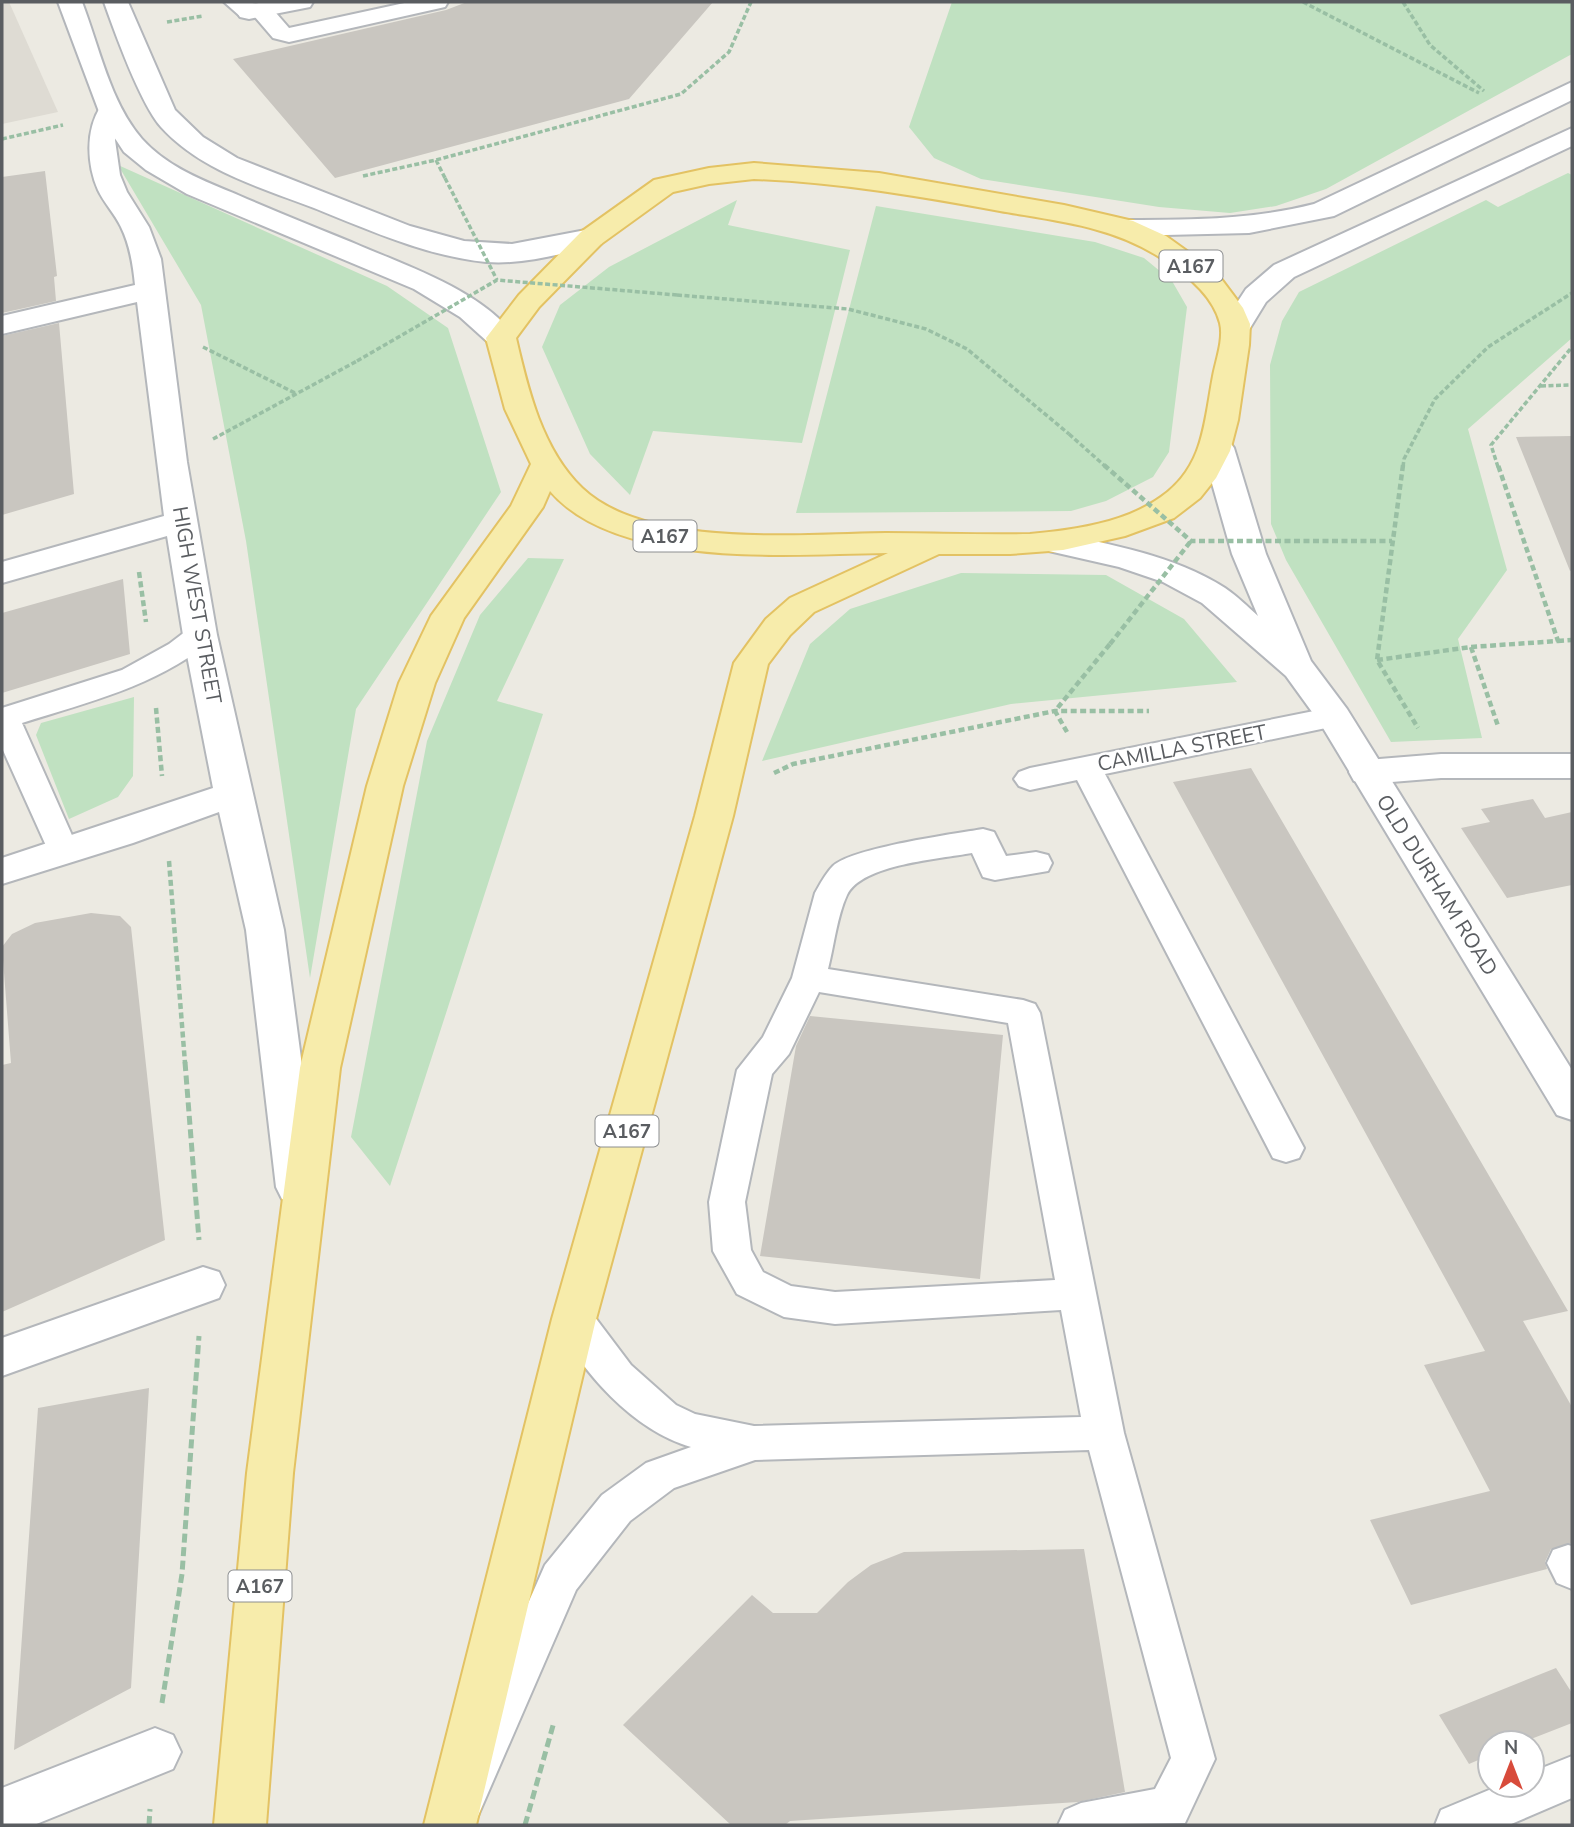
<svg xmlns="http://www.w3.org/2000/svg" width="1574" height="1827" viewBox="0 0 1574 1827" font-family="'Nunito Sans',sans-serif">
  <rect width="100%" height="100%" fill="#eceae2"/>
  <path fill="#dedbd3" d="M2,2H9L58,112L2,124Z"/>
  <path fill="#c0e1c1" d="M952,2H1572V54L1326,189L1276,206L1230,213L1159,207L981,179L934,158L909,127Z
    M118,165L387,286L448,328L501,492L356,709L310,978L246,541L201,305Z
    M1568,173L1572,175V338L1468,429L1507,570L1458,639L1482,738L1391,742L1286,560L1271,524L1270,365L1282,321L1299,292L1486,200L1498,207Z
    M737,200L728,225L850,250L802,443L653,431L630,495L590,454L542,347L560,305L609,267Z
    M876,206L1095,242L1144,258L1172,281L1187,307L1169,452L1153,477L1106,501L1071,511L796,513Z
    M528,558L564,559L497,701L543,714L390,1186L351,1137L427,741L480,615Z
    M961,573L1106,575L1184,619L1237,682L1011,704L762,761L810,644L850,609Z
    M134,697L133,776L118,797L69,819L36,735L41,723Z"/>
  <path fill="#c9c6c0" d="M467,2H713L629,99L335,178L233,59L446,10Z
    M45,171L57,276L54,277L56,301L2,313V177Z
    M59,323L74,494L2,515V336Z
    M1572,436V570L1570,571L1516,437Z
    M123,579L130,654L2,693V613Z
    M1251,768L1568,1311L1523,1321L1572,1407V1543L1551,1549L1545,1562L1547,1569L1411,1605L1370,1520L1490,1491L1424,1365L1485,1351L1173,782Z
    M1533,799L1545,818L1572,812V885L1507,898L1461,828L1490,822L1481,809Z
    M91,913L120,916L131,927L165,1240L2,1312V1065L11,1063L2,947L12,934L35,923Z
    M810,1016L1003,1035L980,1279L760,1256L796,1046Z
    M149,1388L131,1688L14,1750L38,1408Z
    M1084,1549L1125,1792L1078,1802L790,1821L785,1825H731L623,1725L752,1595L773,1613H817L848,1582L871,1565L904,1552Z
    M1556,1668L1572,1693V1723L1521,1743H1490V1755L1469,1764L1439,1715Z"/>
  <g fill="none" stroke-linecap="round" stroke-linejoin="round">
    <defs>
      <path id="lane" d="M224,2C240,1 255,3 270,6L289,28L409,2H448L445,7L289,42L273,38L255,17H241Z
        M200,626L210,628L215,635L210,642C155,686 89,702 22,723L79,851L74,859L63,862L52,859L2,748V708L122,670L169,644L190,628Z
        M1334,707L1345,710L1349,717L1345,724L1105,774L1304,1148L1299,1158L1286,1162L1273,1158L1077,780L1030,790L1019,786L1014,779L1019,772L1030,768Z
        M983,829L994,832L1006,856L1036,852L1048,855L1052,863L1048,871L995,880L983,877L972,853C940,859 862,864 847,895C837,916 834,946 828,969L1023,1000L1035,1004L1040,1013L1124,1433L1215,1759L1185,1823L1058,1825L1065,1810L1081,1803L1155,1789L1171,1758L1089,1450L755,1460L674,1488L630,1521L576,1590L474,1825H430L545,1565L602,1495L646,1463L691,1447C633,1430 581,1372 555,1319L560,1308L574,1303L588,1308L631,1365L676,1405L695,1414L754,1426L1081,1417L1061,1310L835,1324L784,1317L737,1294L713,1251L709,1202L737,1070L763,1037L792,978L815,893C820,884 826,873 833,866C852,848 953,834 983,829ZM819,992L1008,1023L1055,1280L835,1292L791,1286L763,1272L751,1250L745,1202L772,1074L789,1054Z
        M1568,1545L1572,1546V1589L1557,1583L1547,1563L1553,1550Z
        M1572,1756V1798L1509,1825H1435L1441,1810L1501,1785H1532V1772Z"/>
      <path id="street" d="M263,2H313L310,7L249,19L240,17L237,12L240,7Z
        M110,104L119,106L123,112L115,140L120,175L127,192L149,227L161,259L187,462L217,635L284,930L318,1187L312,1199L297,1204L282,1199L276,1187L246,930L219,812L133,843L2,884V858L213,788L183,635L167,536L2,583V562L164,516L137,302L2,334V316L135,285C133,265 130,245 121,227C115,214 104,203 98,190C87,165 85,130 101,106Z
        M1441,754H1572V778H1441L1367,784L1354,781L1349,772L1354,763L1367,760Z
        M203,1267L219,1272L225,1285L219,1298L2,1376V1338Z
        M155,1728L173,1735L181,1752L173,1769L34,1825H2V1788Z"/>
      <path id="secondary" d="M58,2H82C99,46 110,102 142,139C167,167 204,181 238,195C277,212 317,228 356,244C407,266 483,291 516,338L512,344L501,347L490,344L460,317L414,289L187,194L146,170L124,152L101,117Z
        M104,2H128L175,110L203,137L237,158L410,226L464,241L512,244L591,229L601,232L605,238L601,244C564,253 525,265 486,262C426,256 369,230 314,208C260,187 201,171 161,127C140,103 115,33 104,2Z
        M1572,82V100L1334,216L1249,233L1124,236L1114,234L1110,228L1114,222L1124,220C1188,220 1252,220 1314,204Z
        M1572,128V146L1294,277L1266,302L1247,333L1236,336L1225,333L1221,327L1246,289L1274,265Z
        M1218,439L1229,441L1234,448L1266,554L1311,661L1347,709L1572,1070V1120L1557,1115L1320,723L1286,676L1202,603L1163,582L1119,567L1040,549L1036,542L1040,535L1052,532C1111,545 1174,555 1225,588C1237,596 1248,607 1258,616L1232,554L1202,448L1207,441Z"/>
      <path id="primary" d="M754,163L879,173L1064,205L1133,221L1166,236L1216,272L1243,308L1250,324L1249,345L1238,420L1230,451L1216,478L1200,498L1174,518L1125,536L1063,550L1010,554H939L814,612L790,635L768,664L733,816L596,1319L476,1825H424L552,1319L695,816L734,663L766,619L790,598L888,553C792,554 618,570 550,491L543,507L464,618L435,683L403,786L340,1068L293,1473L266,1825H214L247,1473L300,1068L367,786L399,683L431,616L511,506L531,464L505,409L486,338L519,295L581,232L654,180L709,168ZM754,179C837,182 918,196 1000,211C1057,221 1112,226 1161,258C1185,273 1213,295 1220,323C1224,339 1216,360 1213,376C1204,423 1204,467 1161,497C1125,523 1074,530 1030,534C982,535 934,533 886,533C802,534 645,549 582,488C542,449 528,390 516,338L539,307L601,244L673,192L709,184Z"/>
    </defs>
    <use href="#lane" stroke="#b4b7bb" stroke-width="4"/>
    <use href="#street" stroke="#b4b7bb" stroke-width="4"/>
    <use href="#secondary" stroke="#b3b6bb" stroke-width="4"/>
    <use href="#primary" stroke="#e3c263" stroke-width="4"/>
    <path stroke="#99bfa4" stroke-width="3.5" stroke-dasharray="5 2.5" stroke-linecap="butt" d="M1303,2L1479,93
      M1403,2L1430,45L1484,91
      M167,22L203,16
      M2,139L63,125
      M436,160L445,178
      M363,176L436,160L681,94L729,52L751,2
      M677,295L848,309L926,329L967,349L1069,434
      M203,347L295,393
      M1541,386L1572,385
      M213,439L357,361
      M1403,467L1404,459L1435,399L1488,347L1572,293
      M1498,467L1491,445L1572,347"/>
    <path stroke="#99bfa4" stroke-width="4.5" stroke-dasharray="6 3.5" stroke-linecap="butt" d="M1403,465L1377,660L1418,728
      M139,572L146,622
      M1558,641L1572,640
      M1471,647L1498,726
      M1377,660L1471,647L1558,641L1498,465
      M156,708L162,776
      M1067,732L1055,711L1110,644
      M774,773L793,764L1055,711H1149
      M169,861L185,1063"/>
    <path stroke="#99bfa4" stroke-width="5" stroke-dasharray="9 4.5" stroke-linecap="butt" d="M185,1062L199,1240
      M162,1703L182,1574L199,1336
      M149,1825L150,1809
      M525,1825L554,1722"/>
    <use href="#lane" fill="#fff" fill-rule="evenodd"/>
    <use href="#street" fill="#fff" fill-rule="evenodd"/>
    <use href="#secondary" fill="#fff" fill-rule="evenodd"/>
    <use href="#primary" fill="#f7ecab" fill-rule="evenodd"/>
    <path stroke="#99bfa4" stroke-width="3.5" stroke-dasharray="5 2.5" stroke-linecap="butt" d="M445,178L497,280
      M357,361L497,280L677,295
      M1069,434L1106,467"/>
    <path stroke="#99bfa4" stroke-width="4.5" stroke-dasharray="6 3.5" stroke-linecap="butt" d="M1104,465L1191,541H1392
      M1110,644L1191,541"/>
  </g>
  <g text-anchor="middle" stroke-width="5" stroke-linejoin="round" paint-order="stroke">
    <g fill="#fff" stroke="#8c8e90" stroke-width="2">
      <rect x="1159.5" y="250.5" width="63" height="31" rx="5"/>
      <rect x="633.5" y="520.5" width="63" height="31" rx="5"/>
      <rect x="595.5" y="1115.5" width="63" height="31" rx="5"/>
      <rect x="228.5" y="1570.5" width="63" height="31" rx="5"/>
    </g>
    <g font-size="19" font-weight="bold" fill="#5a5d61">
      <text x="1191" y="273">A167</text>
      <text x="665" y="543">A167</text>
      <text x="627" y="1138">A167</text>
      <text x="260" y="1593">A167</text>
    </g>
    <g font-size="21" fill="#5a5d61" stroke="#fff">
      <text transform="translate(197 605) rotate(80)" y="7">HIGH WEST STREET</text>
      <text transform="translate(1182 748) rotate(-11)" y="7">CAMILLA STREET</text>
      <text transform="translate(1437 885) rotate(58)" y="7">OLD DURHAM ROAD</text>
    </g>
  </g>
  <rect width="1574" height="1827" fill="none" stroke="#5a5d61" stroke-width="7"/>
  <g transform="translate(1511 1764)"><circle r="33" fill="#ffffff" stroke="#bdbec0" stroke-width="2"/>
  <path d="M0-5L12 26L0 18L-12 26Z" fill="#d84b3b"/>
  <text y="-10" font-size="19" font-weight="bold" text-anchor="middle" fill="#5a5d61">N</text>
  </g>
</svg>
